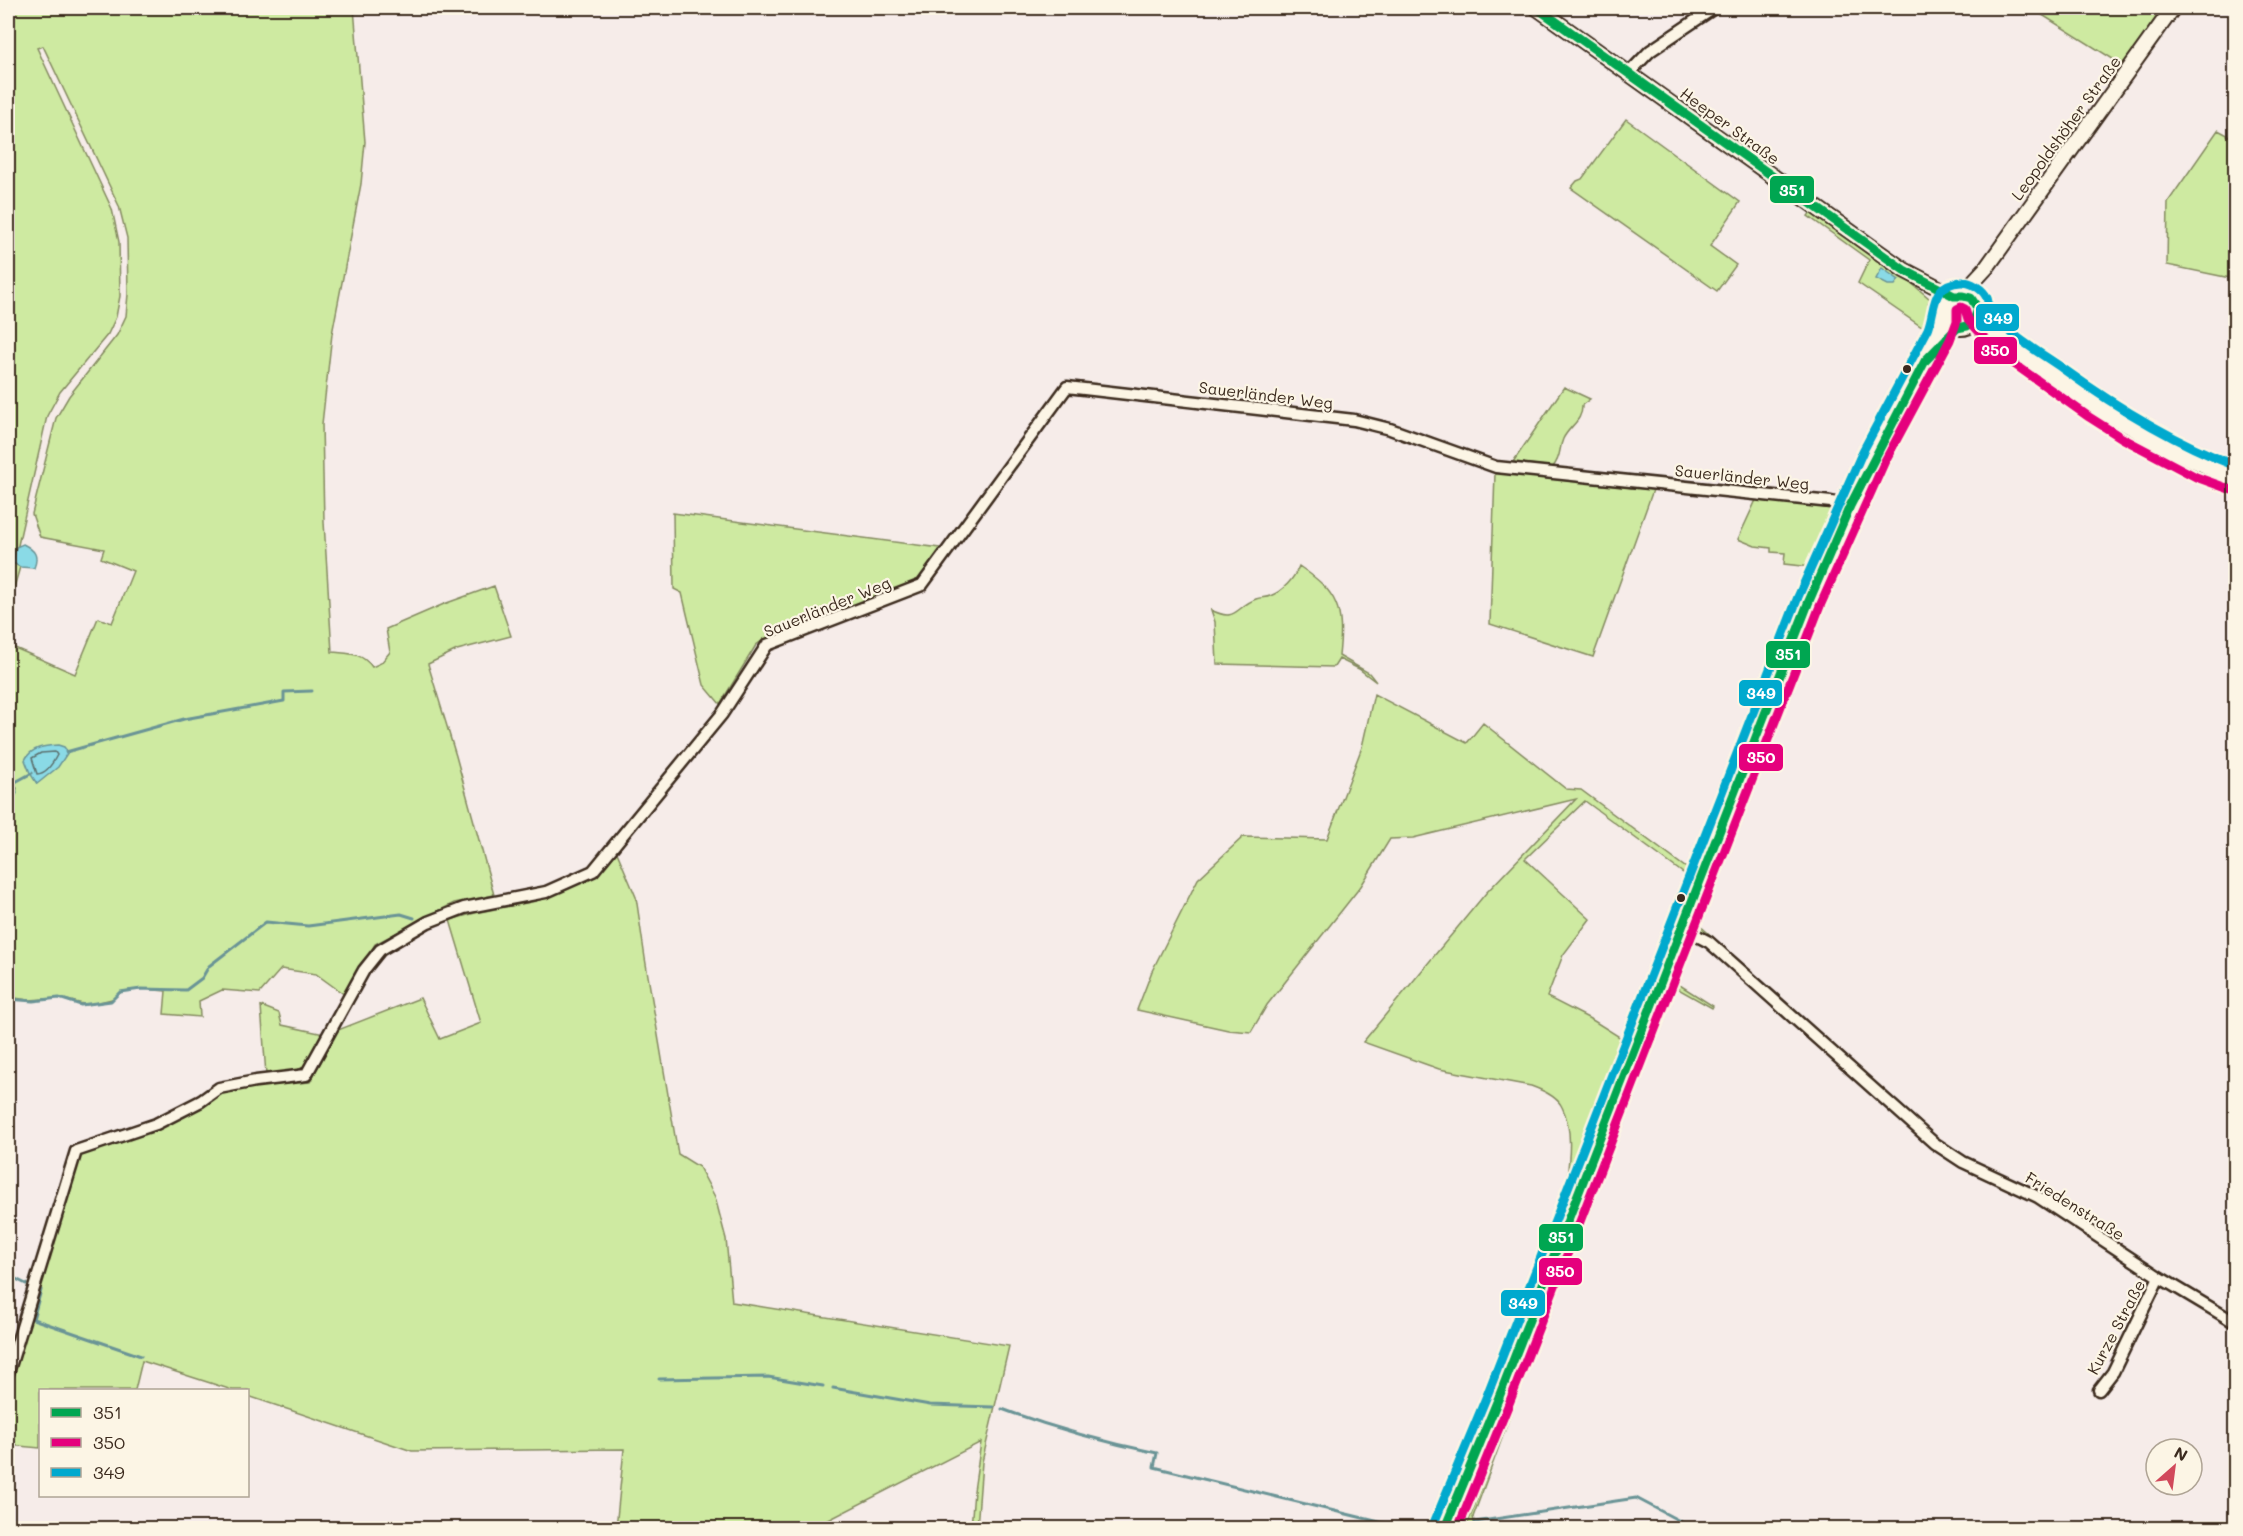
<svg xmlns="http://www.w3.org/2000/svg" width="2243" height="1536" viewBox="0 0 2243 1536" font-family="Mali,sans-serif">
  <rect width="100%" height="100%" fill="#f6ece9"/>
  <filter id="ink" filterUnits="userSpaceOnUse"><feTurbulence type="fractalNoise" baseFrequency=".0167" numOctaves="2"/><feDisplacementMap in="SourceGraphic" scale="12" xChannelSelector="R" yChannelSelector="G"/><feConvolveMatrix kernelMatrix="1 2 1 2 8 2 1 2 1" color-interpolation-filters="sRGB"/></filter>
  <g filter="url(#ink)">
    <path fill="#ceeaa1" stroke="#848a60" stroke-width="1.5" fill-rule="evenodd" d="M8,8H354L365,142L361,184L332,334L322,424L324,522L332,652C349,654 361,652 372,667L381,663L390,652L386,629L444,604L494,586L511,636L457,650L428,664L456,756L494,895L454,903L375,944L345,995L316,974L281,969L260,993L222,990L199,1001L200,1017L164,1014L166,991L144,989L123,991L112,999L87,1005L59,998L29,1000L8,997V810L13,801L17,788L8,783V645L75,674L98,618L112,623L133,571L101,558L104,549L40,537L32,514L56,418L69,396L117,335L126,316L128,294L127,238L119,206L43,46L37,48L112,209L119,242L120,296L116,317L108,334L60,392L47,416L14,563L20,567L8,608Z
      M2031,8H2163L2124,66Z
      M1626,119L1740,202L1710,246L1736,265L1717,291L1571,188L1577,181L1582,179Z
      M2218,130L2235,139V279L2167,265L2168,202Z
      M1812,211L1902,275L1930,299L1928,303L1934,322L1924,349L1905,378L1850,495L1845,499L1839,501L1926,330L1858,283L1869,260L1808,216Z
      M1950 311a11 11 0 1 1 22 0a11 11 0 1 1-22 0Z
      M1947,343L1950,344L1924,387L1913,399L1897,426L1919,382Z
      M1564,387L1590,399L1582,405C1583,421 1569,426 1563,439C1558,451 1562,455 1553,467L1513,462Z
      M1495,473L1653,490L1593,657L1490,624Z
      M1756,500L1836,509L1840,516L1819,561L1693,882L1691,880L1682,903L1684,905L1441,1528H1432L1565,1194C1568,1167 1575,1132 1562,1107C1557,1096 1542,1090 1531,1086L1439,1069L1363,1042L1486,893L1576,799L1413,838L1390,839L1361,886L1267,1005L1251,1032L1228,1030L1137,1010L1152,971L1198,879L1243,837L1327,839L1362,747L1374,694L1467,743L1483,723L1566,789L1581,790L1689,870L1811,567L1784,564L1785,553L1771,552V548L1755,546L1738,539ZM1585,801L1687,876L1624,1040L1594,1021L1547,997L1563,955L1590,919L1525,859Z
      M673,513L940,548H941L919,580L765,639L756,645L720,704L704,685L682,593L674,589Z
      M1850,516L1849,534L1804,639L1714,870L1712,869L1786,668Z
      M1299,566C1339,593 1344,609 1339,656L1369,673L1376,682L1359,669L1339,659L1334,667L1217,664L1215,622L1211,610C1237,623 1235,607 1256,599C1261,597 1266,598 1270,596C1283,591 1294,579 1299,566Z
      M616,850L636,897L645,958L678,1154L699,1167L715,1197L726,1239L732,1302L1009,1346L982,1462L977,1528H971L974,1491L981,1442L813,1528H616L624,1449L412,1451L248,1396V1390H232L142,1361L135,1390H40V1448L8,1445V1384L80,1154L224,1091L249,1087L310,1082L338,1030L420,998L440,1039L481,1023L450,920L475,913L536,901L581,883L597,873Z
      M1697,923L1940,1140C1972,1164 2010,1178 2044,1196L1967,1160L1942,1144L1696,927Z
      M1687,939L1463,1528H1451L1681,942Z
      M1675,982L1713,1006L1712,1008L1673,986Z
      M261,1006L279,1013L282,1025L324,1034C306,1069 307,1072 266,1075Z
      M1521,1387L1473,1517L1475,1525L1466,1528Z"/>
    <path fill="#8adae6" stroke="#6a9496" stroke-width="1.5" d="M1882,268L1899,280L1895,285H1888L1876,279Z
      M23,544C35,550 39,556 34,568L20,567L13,563L16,547Z
      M58,745L64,747L68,752L58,767L37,784L30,773L25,760C31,747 45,746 58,745Z
      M8,783H15L17,793L8,809Z"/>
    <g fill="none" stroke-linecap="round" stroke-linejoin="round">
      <path stroke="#5b706e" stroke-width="1.5" d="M55,752L57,755C53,763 46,774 37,774L32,758L41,753Z"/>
      <path stroke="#6a9496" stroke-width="3" d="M66,752L184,719L284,701V692L312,691
        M8,786L32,773
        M8,999L33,1001L59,998L81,1005L111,1001L120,992L141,989L186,990L202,978L209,966L266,922L308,926L401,914L414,918
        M8,1275L26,1284
        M41,1290L33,1319L141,1356
        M659,1379L768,1377L823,1386
        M833,1388L930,1405L993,1407
        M1002,1409C1053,1428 1104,1442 1157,1453L1154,1467L1404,1528
        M1475,1522L1636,1498L1693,1528"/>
      <defs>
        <path id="minor" d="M1628,74L1650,51L1714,8
          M1682,928L1709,942L1934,1143L1963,1162L2038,1197L2159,1277L2236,1323
          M8,1373L76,1151L156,1124L201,1101L219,1088L256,1081L306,1075L364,970L380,950L428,922L464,908L546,892L593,871L722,714L767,645L922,585L1067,387L1354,420L1390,429L1496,467L1831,502L1850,506
          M2099,1390L2113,1372L2159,1277"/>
        <path id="tertiary" d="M1537,8L1904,270L1954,296
          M1962,294L1987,267L2173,8
          M1944 311a17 17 0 1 1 34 0a17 17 0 1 1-34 0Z
          M1978,312C2003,343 2030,361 2062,384C2117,421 2174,454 2236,479
          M1445,1528L1499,1397L1809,601L1874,456L1925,361L1945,318"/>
      </defs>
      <use href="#minor" stroke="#3b2a1e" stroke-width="15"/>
      <use href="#tertiary" stroke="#3b2a1e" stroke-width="18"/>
      <use href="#minor" stroke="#fcf5e5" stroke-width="10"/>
      <use href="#tertiary" stroke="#fcf5e5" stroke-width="14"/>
      <defs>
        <path id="bus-1" d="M1445,1528L1499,1397L1809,601L1850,506L1925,361L1957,328L1967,326L1974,321L1978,309L1971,298L1963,296H1954L1904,270L1537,8"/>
        <path id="bus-2" d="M1458,1528L1510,1401L1820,606L1885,461L1950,340L1957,321V309L1961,307L1965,309L1968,319L1996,351L2089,417L2122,438L2196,477L2232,490"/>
        <path id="bus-3" d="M1434,1523L1488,1393L1798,597L1863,451L1928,329C1936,309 1930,284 1961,282C1970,281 1983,289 1987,298C1988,300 1988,304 1989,307C1994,315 2006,327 2013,334C2028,346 2046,357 2062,368C2116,407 2173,442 2236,466"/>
      </defs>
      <use href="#bus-1" stroke="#fcf5e5" stroke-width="14"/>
      <use href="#bus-2" stroke="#fcf5e5" stroke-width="14"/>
      <use href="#bus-3" stroke="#fcf5e5" stroke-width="14"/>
      <use href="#bus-1" stroke="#00a651" stroke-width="9"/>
      <use href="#bus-2" stroke="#e5007d" stroke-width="9"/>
      <use href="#bus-3" stroke="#00a9ce" stroke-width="9"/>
    </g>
  </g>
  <g fill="#3b2a1e" stroke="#fcf5e5" stroke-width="2">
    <circle cx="1907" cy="369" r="5"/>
    <circle cx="1681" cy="898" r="5"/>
  </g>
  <g text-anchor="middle" stroke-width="4.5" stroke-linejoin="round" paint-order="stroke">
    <g font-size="16" fill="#3b2a1e" stroke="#fcf5e5">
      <text transform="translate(1730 126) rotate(36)" y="6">Heeper Straße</text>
      <text transform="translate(2066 128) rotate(-54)" y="6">Leopoldshöher Straße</text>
      <text transform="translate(1266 395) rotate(7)" y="6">Sauerländer Weg</text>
      <text transform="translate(1742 477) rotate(6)" y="6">Sauerländer Weg</text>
      <text transform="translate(827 607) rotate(-22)" y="6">Sauerländer Weg</text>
      <text transform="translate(2075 1206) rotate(32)" y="6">Friedenstraße</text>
      <text transform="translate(2116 1327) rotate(-62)" y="6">Kurze Straße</text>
    </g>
  </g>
  <g stroke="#fcf5e5" stroke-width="2">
    <rect x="1769" y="175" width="46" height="29" rx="6" fill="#00a651"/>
    <rect x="1975" y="303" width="45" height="29" rx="6" fill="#00a9ce"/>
    <rect x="1973" y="336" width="45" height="29" rx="6" fill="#e5007d"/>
    <rect x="1765" y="640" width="46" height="29" rx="6" fill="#00a651"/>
    <rect x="1738" y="679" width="45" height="28" rx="6" fill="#00a9ce"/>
    <rect x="1738" y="743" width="46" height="29" rx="6" fill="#e5007d"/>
    <rect x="1538" y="1223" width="46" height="29" rx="6" fill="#00a651"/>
    <rect x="1538" y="1257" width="45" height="29" rx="6" fill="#e5007d"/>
    <rect x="1500" y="1289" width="46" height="28" rx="6" fill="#00a9ce"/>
  </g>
  <g font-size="16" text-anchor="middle" font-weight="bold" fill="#fff">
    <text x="1792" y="196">351</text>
    <text x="1998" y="324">349</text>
    <text x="1995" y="356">350</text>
    <text x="1788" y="660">351</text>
    <text x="1761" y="699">349</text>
    <text x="1761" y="763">350</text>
    <text x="1561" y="1243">351</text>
    <text x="1560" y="1277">350</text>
    <text x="1523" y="1309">349</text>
  </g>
  <rect width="2243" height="1536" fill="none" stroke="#fcf5e5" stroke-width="30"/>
  <rect x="15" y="15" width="2213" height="1506" fill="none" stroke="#3b2a1e" stroke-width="2" filter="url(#ink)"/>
  <rect x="39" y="1389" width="210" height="108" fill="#fcf5e5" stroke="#afa495" stroke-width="1.5"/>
  <rect x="51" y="1408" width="30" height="9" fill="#00a651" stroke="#afa495" stroke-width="1.5"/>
  <text x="93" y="1419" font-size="18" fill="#3b2a1e">351</text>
  <rect x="51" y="1438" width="30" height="9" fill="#e5007d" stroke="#afa495" stroke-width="1.5"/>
  <text x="93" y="1449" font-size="18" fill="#3b2a1e">350</text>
  <rect x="51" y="1468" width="30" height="9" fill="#00a9ce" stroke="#afa495" stroke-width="1.5"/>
  <text x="93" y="1479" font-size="18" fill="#3b2a1e">349</text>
  <g transform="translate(2174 1467) rotate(28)"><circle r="28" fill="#fcf5e5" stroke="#afa495" stroke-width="1.5"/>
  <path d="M0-4.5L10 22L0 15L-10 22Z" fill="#d1495b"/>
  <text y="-9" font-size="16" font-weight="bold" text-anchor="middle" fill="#3b2a1e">N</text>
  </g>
</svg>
